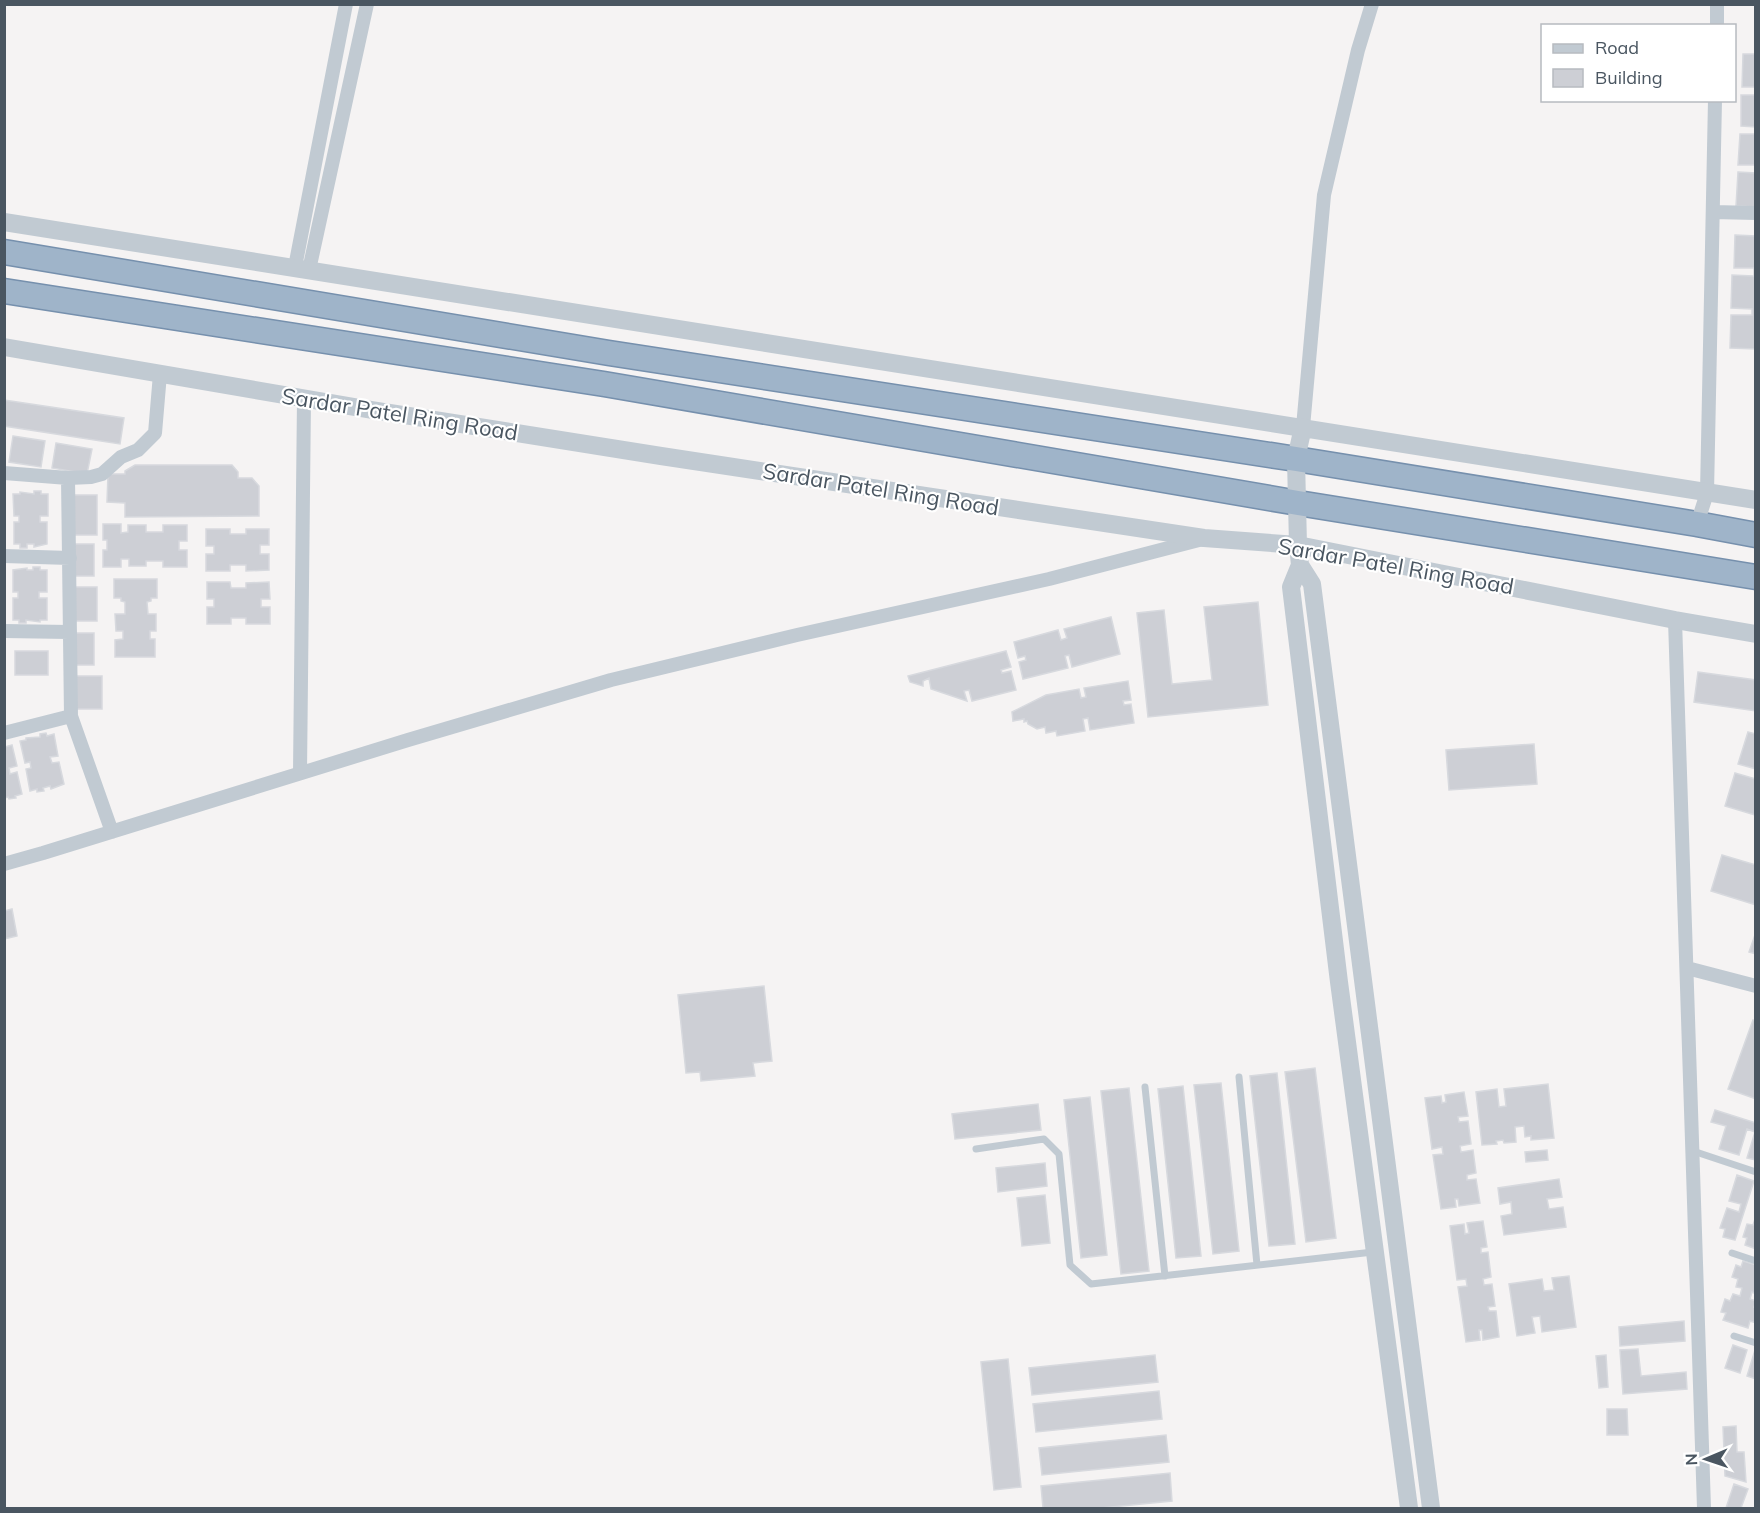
<svg xmlns="http://www.w3.org/2000/svg" width="1760" height="1513" viewBox="0 0 1760 1513" font-family="Mulish,sans-serif">
  <rect width="100%" height="100%" fill="#f5f3f3"/>
  <path fill="#cdcfd5" stroke="#d7d9de" stroke-width="1.5" d="M1743,54H1756V87H1742Z
    M1741,95H1756V127L1741,126Z
    M1740,134H1756V165H1738Z
    M1738,172L1756,173V207L1736,206Z
    M1735,235L1756,236V349L1730,348L1731,315H1752V309L1731,308L1732,275L1754,276V268H1734Z
    M4,400L124,418L120,444L4,426Z
    M13,436L45,441L41,467L9,462Z
    M56,443L92,449L87,474L52,468Z
    M135,465H232L238,472V478H252L259,486V516L125,517V503L107,502L108,474H125V471Z
    M34,491H41V494H48V516H40V522H47V544L34,547V544H27V548H20V544H14V522H19V516H14L13,494H20V492L34,494Z
    M73,495H97V535H73Z
    M103,524H121V533L128,532V525H146V532H163V525H187V541H179V550H187V567H163V561H146V566H129V559H121V567H103V550H107V540H103Z
    M206,529H230V534H246V529H269V545H260V554H269V570L246,571V565H230V571H206V554H214V546H206Z
    M73,544H94V576H74Z
    M33,567H40V570H47V592H39V598H47V620H40V622L26,620V623H19V620H13V598H18V592H13V570L27,568V570H33Z
    M114,579H157V598H151V601L147,602L148,614H156V631H150V639H155V657H115V640L123,639V631H116L115,614H125V602L121,601V598H114Z
    M207,582H230L231,588H246V583L269,582L270,599H261V607H270V624H246V618H231V624H207V607H214V599H207Z
    M73,587H97V621H73Z
    M1258,602L1268,705L1148,717L1137,613L1164,610L1172,684L1212,680L1204,607Z
    M1111,617L1120,654L1072,667L1069,655L1065,656L1068,668L1023,679L1019,662L1026,660L1025,656L1018,658L1014,642L1058,630L1061,640L1067,638L1064,629Z
    M75,633H94V665H75Z
    M15,651H48V675H15Z
    M1006,651L1011,667L1001,670L1002,673L1011,671L1016,690L972,701L969,690L964,691L967,701L931,689L929,678L923,681V686L910,682L908,676Z
    M1698,672L1756,680V711L1694,702Z
    M76,676H102V709H76Z
    M1128,681L1131,700L1123,701L1124,705L1131,704L1134,723L1090,730L1088,718L1083,719L1085,731L1057,736L1056,731L1046,733L1045,727L1037,729L1028,724L1027,721L1024,722V719L1013,721L1012,712L1046,695L1079,689L1081,698L1086,697L1084,688Z
    M1748,732L1756,734V769L1738,764Z
    M46,733L47,736L54,734L58,756L50,757L52,763L59,762L64,784L51,789L50,786L43,788L44,791L37,792V789L30,791L26,769L31,768L30,762L25,763L20,741L26,740V738L40,737V734Z
    M5,744V747L12,745L17,766L9,768L10,774L17,772L22,794L15,796L16,798L9,799L8,797L4,798Z
    M1534,744L1537,784L1449,790L1446,750Z
    M1735,773L1756,779L1755,815L1725,806Z
    M1722,855L1756,865V905L1711,891Z
    M12,909L17,936L4,939V911Z
    M1756,932V954L1749,952Z
    M764,986L772,1061L753,1063L755,1076L701,1081L700,1072L686,1073L678,995Z
    M1753,1020L1756,1021V1099L1728,1089Z
    M1315,1068L1336,1238L1306,1242L1285,1072Z
    M1277,1073L1295,1244L1269,1246L1250,1076Z
    M1221,1083L1239,1251L1213,1254L1194,1085Z
    M1548,1084L1554,1138L1531,1140V1136L1525,1137L1524,1126L1515,1127L1516,1142L1504,1143L1503,1140L1496,1141L1497,1144L1482,1145L1476,1092L1497,1089L1499,1107L1506,1106L1504,1089Z
    M1183,1086L1201,1256L1176,1258L1158,1089Z
    M1129,1088L1149,1271L1121,1274L1101,1091Z
    M1464,1092L1468,1116L1458,1117L1459,1122L1468,1121L1471,1144L1460,1146L1461,1152L1473,1150L1476,1173L1467,1175V1180L1476,1179L1480,1203L1459,1206L1458,1199H1455L1456,1207L1441,1209L1433,1155L1443,1154L1442,1147L1432,1149L1425,1098L1441,1096L1442,1103L1446,1102L1445,1095Z
    M1090,1097L1107,1255L1081,1258L1064,1100Z
    M1038,1104L1041,1130L955,1139L952,1114Z
    M1715,1110L1756,1123V1160L1747,1158L1755,1132L1747,1129L1739,1155L1719,1149L1726,1126L1711,1122Z
    M1547,1150L1548,1160L1526,1162L1525,1152Z
    M1045,1163L1047,1186L998,1192L996,1168Z
    M1737,1175L1754,1181L1735,1240L1723,1237L1725,1229L1720,1228L1727,1208L1739,1212L1741,1204L1729,1201Z
    M1559,1179L1562,1197L1547,1199L1549,1209L1563,1207L1566,1227L1504,1235L1501,1216L1512,1214L1511,1202L1500,1204L1498,1188Z
    M1045,1195L1050,1243L1022,1246L1017,1198Z
    M1755,1219H1756V1249L1745,1245L1747,1238L1743,1237L1747,1224L1753,1225Z
    M1483,1221L1487,1247L1481,1248V1253L1488,1252L1491,1277L1483,1279L1484,1285L1492,1284L1495,1306L1488,1307L1489,1311H1496L1499,1337L1483,1340L1482,1330H1479L1480,1340L1466,1342L1458,1287L1467,1286L1466,1279L1457,1280L1450,1226L1464,1224L1465,1234L1469,1233L1467,1223Z
    M1743,1261L1756,1265V1294L1752,1292L1750,1299L1756,1301L1754,1307H1756V1323L1750,1321L1748,1328L1723,1320L1726,1313L1721,1312L1725,1299L1730,1301L1733,1294L1740,1296L1742,1288L1736,1287L1738,1279L1732,1277L1736,1265L1741,1267Z
    M1569,1276L1576,1327L1542,1332L1540,1316L1532,1317L1535,1333L1517,1336L1509,1284L1542,1279L1544,1291L1554,1290L1552,1278Z
    M1684,1321L1685,1341L1620,1346L1619,1327Z
    M1733,1345L1747,1350L1740,1373L1725,1368Z
    M1638,1349L1641,1376L1686,1372L1687,1389L1623,1394L1620,1350Z
    M1755,1350H1756V1379L1747,1376Z
    M1155,1355L1158,1382L1032,1395L1029,1368Z
    M1606,1355L1608,1387L1599,1388L1596,1356Z
    M1008,1359L1021,1487L994,1490L981,1362Z
    M1159,1391L1162,1419L1036,1432L1033,1404Z
    M1607,1409H1627L1628,1435H1607Z
    M1736,1426L1737,1452H1744L1746,1482L1725,1476L1723,1427Z
    M1166,1435L1169,1462L1042,1475L1039,1448Z
    M1170,1473L1172,1501L1101,1508H1043L1041,1486Z
    M1734,1484L1748,1489L1741,1508H1726Z"/>
  <g fill="none" stroke-linecap="round" stroke-linejoin="round">
    <defs>
      <path id="trunk" d="M4,252L609,353L1296,459L1697,524L1756,535
        M4,291L604,384L1298,503L1756,577"/>
    </defs>
    <use href="#trunk" stroke="#7690ad" stroke-width="27"/>
    <path stroke="#c1cad2" stroke-width="7" d="M1239,1077L1257,1265
      M1145,1087L1165,1276
      M976,1149L1044,1139L1059,1154L1070,1265L1091,1284L1373,1252
      M1693,1151L1756,1172
      M1732,1253L1756,1261
      M1734,1336L1756,1343"/>
    <path stroke="#c1cad2" stroke-width="14" d="M1717,26V4
      M1713,212L1756,213
      M295,267L346,4
      M309,270L367,4
      M1303,427L1324,195L1358,50L1372,4
      M4,473L68,478
      M1697,524L1707,493L1715,100
      M4,556L70,558
      M1675,620L1704,1508
      M4,631L69,632
      M4,733L71,716
      M300,773L304,399
      M112,832L71,716L68,478L91,477L102,474L121,457L138,450L155,433L160,374
      M4,864L43,853L408,740L611,680L797,635L1049,579L1199,540
      M1687,968L1756,986"/>
    <path stroke="#c1cad2" stroke-width="18" d="M4,222L1756,500
      M4,347L372,410L661,456L1204,538L1298,545L1675,620L1756,634
      M1303,427L1296,459L1298,545L1300,565L1312,584L1431,1508
      M1300,565L1291,587L1339,982L1409,1508"/>
    <use href="#trunk" stroke="#9fb4c9" stroke-width="24"/>
  </g>
  <g text-anchor="middle" stroke-width="4.5" stroke-linejoin="round" paint-order="stroke">
    <g font-size="22" fill="#4a5661" stroke="#fff">
      <text transform="translate(400 414) rotate(9)" y="8">Sardar Patel Ring Road</text>
      <text transform="translate(881 489) rotate(9)" y="8">Sardar Patel Ring Road</text>
      <text transform="translate(1396 566) rotate(10)" y="8">Sardar Patel Ring Road</text>
    </g>
  </g>
  <rect width="1760" height="1513" fill="none" stroke="#4a5661" stroke-width="12"/>
  <rect x="1541" y="24" width="195" height="78" fill="#ffffff" stroke="#b7bbc0" stroke-width="1.5"/>
  <rect x="1553" y="44" width="30" height="9" fill="#c1cad2" stroke="#b7bbc0" stroke-width="1.5"/>
  <text x="1595" y="54" font-size="18" fill="#4a5661">Road</text>
  <rect x="1553" y="69" width="30" height="18" fill="#cdcfd5" stroke="#b7bbc0" stroke-width="1.5"/>
  <text x="1595" y="84" font-size="18" fill="#4a5661">Building</text>
  <g transform="translate(1706 1459) rotate(268)" stroke="#ffffff" stroke-width="4.5" paint-order="stroke">
  <path d="M0-4.5L10 22L0 15L-10 22Z" fill="#4a5661"/>
  <text y="-9" font-size="16" font-weight="bold" text-anchor="middle" fill="#4a5661">N</text>
  </g>
</svg>
